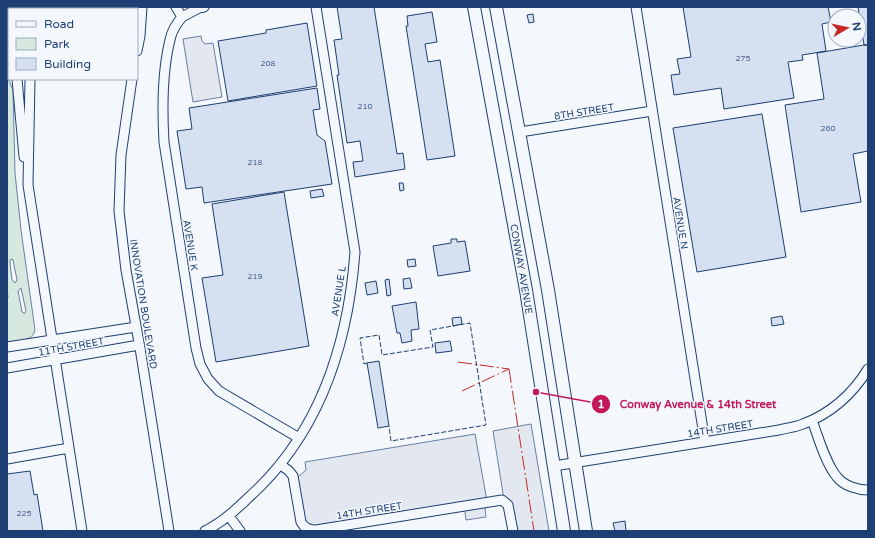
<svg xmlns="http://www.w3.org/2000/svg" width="875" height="538" viewBox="0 0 875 538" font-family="'Varela Round',sans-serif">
  <rect width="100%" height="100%" fill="#f4f7fb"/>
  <path fill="#d7e8df" stroke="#687fa3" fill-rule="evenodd" d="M7,76L13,90L15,173L21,230L35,330C32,342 18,341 7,342V301L8,297L7,290ZM12,259L13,260L17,280L15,283L12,280L10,263V260ZM21,288L26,311L25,313H24L22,312L18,291Z"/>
  <path fill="#e3e8f0" stroke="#687fa3" d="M201,36L202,41L205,44L213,43L222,97L193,102L183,39Z
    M531,424L549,531H509L493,431Z
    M475,434L488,507L485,508L486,517L466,520L465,512L463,511L305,531L290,484L306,470L305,462Z"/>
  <path fill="#d5e0f0" stroke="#1d3f73" d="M337,7H374L397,154L403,153L405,169L355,177L353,162L363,161L360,141L347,143L337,75H339L334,40L342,39Z
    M683,7H828L831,22L822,24L826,51L802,55L803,60L788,62L794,98L724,109L721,88L674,95L671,75L680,74L677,59L691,57Z
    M858,7H868V45H864Z
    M432,12L437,42L425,44L428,62L440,60L455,156L427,160L406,26H408L407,16Z
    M533,14L534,22L529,23L527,15Z
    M307,23L317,86L228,101L218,41L266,33V30Z
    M864,45H868V151L853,154L861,202L801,212L785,105L824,99L817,53Z
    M317,88L320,109L313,110L317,135L325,141L332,184L204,203L202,187L186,189L177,131L192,129L189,108Z
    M762,114L786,257L697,272L673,128Z
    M399,183H403L404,190L400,191Z
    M322,189L324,196L311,198L310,191Z
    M284,192L309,346L216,362L202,278L223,275L212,204Z
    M451,239H457V242L465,241L470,271L438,276L433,246L451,243Z
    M415,259L416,266L408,267L407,260Z
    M410,278L412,288L404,289L403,279Z
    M389,279L391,295L387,296L385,280Z
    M376,281L378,293L367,295L365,283Z
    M416,302L419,329L411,330L412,341L402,343L400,333H397L392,306Z
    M782,316L784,324L772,326L771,318Z
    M461,317L462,324L453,326L452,318Z
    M450,341L452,351L436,353L435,343Z
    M379,361L389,426L378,428L367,363Z
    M30,471L34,495L37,494L43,531H7V474Z
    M625,521L626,531H615L613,523Z"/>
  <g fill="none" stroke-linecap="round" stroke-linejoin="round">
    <defs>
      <path id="minor" d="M29,7L30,9
        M176,7L182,17C177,23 173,29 171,36C162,69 162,108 164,142L196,348L200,364L208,379L219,391L299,438
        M636,7L705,442
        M182,17L199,8L204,7
        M7,21H9
        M137,51L140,36L142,7
        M7,64L9,66
        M17,79L24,157
        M30,79L28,185L82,531
        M132,79L121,155L119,211L126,270L140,348L169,531
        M520,132L652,111
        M7,347L136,327
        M7,368L139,345
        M812,420C818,437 826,464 837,477C844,486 858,490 868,490
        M7,459L69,448
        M281,465L289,471L293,476L301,522C304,528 309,530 316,530L502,500L508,505L513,531
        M554,466L779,430C787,428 796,427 803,424C832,413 852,395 868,369
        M229,516L240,531
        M205,531C221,523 235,511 248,498C319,435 348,345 355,252L316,7"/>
      <path id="tertiary" d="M474,7L526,290L564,531
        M496,7L548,290L586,531"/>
    </defs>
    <use href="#minor" stroke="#1d3f73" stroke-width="11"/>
    <use href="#tertiary" stroke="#1d3f73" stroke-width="14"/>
    <use href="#minor" stroke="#f4f7fb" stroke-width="9"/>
    <use href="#tertiary" stroke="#f4f7fb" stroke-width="12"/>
    <path stroke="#1d3f73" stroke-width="1" stroke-dasharray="5 2" stroke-linecap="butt" d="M367,363L364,364L360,338L379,335L382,355L433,347L430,330L470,323L486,425L391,441L389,426"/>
    <path stroke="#c62828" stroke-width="1" stroke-dasharray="14 3 2 3" stroke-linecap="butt" d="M458,362L509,369
      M509,369L534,531
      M462,391L509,369"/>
  </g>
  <g text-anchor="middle" stroke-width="3" stroke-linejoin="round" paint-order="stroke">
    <g font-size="8" fill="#4b6792">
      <text x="743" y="61">275</text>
      <text x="268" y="66">208</text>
      <text x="365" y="109">210</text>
      <text x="828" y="131">260</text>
      <text x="255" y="165">218</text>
      <text x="255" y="279">219</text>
      <text x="24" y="516">225</text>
    </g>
    <g font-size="10" fill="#1d3f73" stroke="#f4f7fb">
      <text transform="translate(584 111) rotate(-9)" y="4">8TH STREET</text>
      <text transform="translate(681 223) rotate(81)" y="4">AVENUE N</text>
      <text transform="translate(191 245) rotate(81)" y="4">AVENUE K</text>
      <text transform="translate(522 269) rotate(80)" y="4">CONWAY AVENUE</text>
      <text transform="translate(338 291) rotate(-81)" y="4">AVENUE L</text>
      <text transform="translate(144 304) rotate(81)" y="4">INNOVATION BOULEVARD</text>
      <text transform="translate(71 346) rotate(-10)" y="4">11TH STREET</text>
      <text transform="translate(720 428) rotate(-9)" y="4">14TH STREET</text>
      <text transform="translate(369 510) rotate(-9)" y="4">14TH STREET</text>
    </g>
  </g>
  <path fill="none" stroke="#c2185b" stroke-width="1.5" d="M536 392L601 404"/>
  <g fill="#c2185b" stroke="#f4f7fb" stroke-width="1.5">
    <circle cx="536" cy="392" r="4"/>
    <circle cx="601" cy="404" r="10"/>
  </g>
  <g font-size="12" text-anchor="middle" font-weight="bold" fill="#fff">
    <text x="601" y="408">1</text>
  </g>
  <g font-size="11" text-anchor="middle" font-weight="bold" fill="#c2185b" stroke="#f4f7fb" stroke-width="3" stroke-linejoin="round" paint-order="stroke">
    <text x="698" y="408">Conway Avenue &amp; 14th Street</text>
  </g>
  <rect width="875" height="538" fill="none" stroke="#1d3f73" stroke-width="16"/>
  <rect x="8" y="8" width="130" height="72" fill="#f4f7fb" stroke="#9eadc5"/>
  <rect x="16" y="21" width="20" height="6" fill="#f4f7fb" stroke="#9eadc5"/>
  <text x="44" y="28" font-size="12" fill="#1d3f73">Road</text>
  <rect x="16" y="38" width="20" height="12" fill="#d7e8df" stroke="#9eadc5"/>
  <text x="44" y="48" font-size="12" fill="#1d3f73">Park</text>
  <rect x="16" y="58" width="20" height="12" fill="#d5e0f0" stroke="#9eadc5"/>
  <text x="44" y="68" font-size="12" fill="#1d3f73">Building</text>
  <g transform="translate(847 28) rotate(81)"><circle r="19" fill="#f4f7fb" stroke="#9eadc5"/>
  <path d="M0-3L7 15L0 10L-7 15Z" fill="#c62828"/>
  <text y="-6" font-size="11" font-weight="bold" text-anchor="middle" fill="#1d3f73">N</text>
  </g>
</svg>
